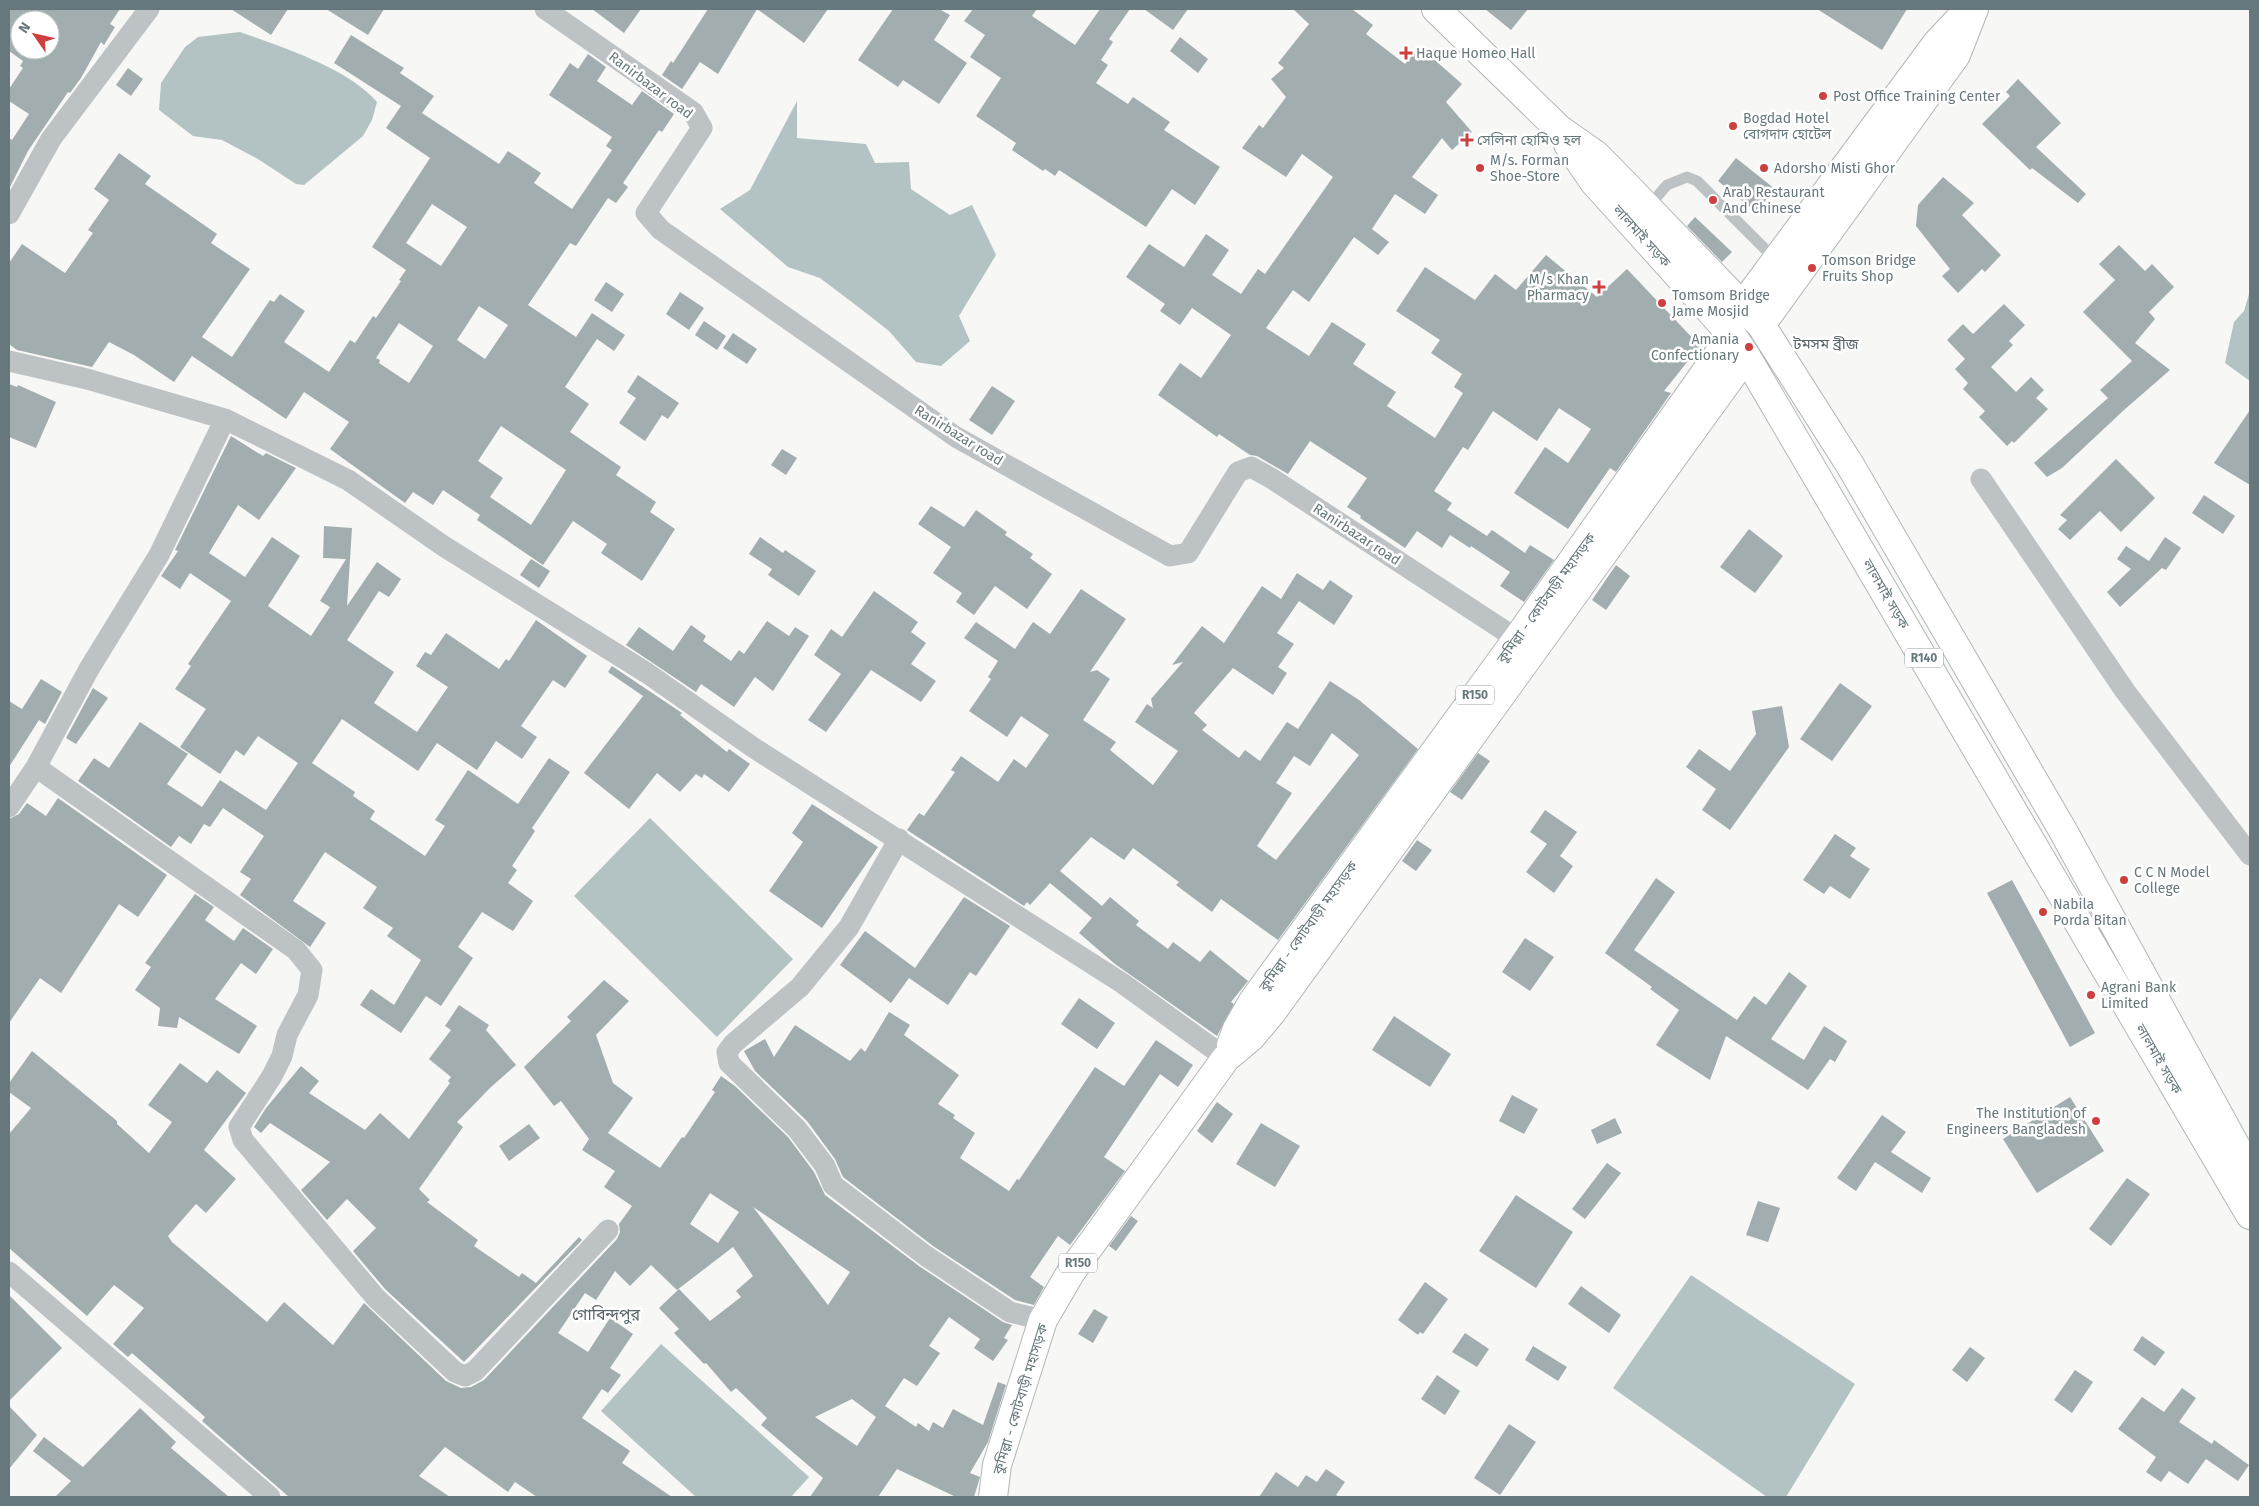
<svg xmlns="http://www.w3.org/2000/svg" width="2259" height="1506" viewBox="0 0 2259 1506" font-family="'Fira Sans','Noto Sans Bengali',sans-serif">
  <rect width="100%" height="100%" fill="#f7f7f5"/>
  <path fill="#b3c2c2" d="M240,32C280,46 350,69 377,102L372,120L363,136L304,185L296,184L258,159L222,140L193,136L159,110L161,83L185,47L198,37Z
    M797,101V138L866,144L875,163L909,162L911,189L950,215L972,205L996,255L959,316L970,341L941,366L916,362L889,331L857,306L820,278L788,267L720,209L750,190Z
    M2250,291V381L2225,363L2234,322L2244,311Z
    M650,818L793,959L717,1037L574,896Z
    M1691,1275L1855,1384L1786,1497H1767L1613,1388Z
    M661,1344L809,1477L791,1497H696L601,1411Z"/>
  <path fill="#a2adaf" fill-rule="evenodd" d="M9,9H120L110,24L115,27L104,45L101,42L81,78L70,93L68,92L28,151L9,189V138L12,140L29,114L9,101V89L23,68L20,66L23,61L9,51ZM20,20H50V50H20Z
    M231,9H288L271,35Z
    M326,9H384L368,35Z
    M592,9H641L624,33Z
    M708,9H828L804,43L757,9L718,74L700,62L682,89L662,75L671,61L673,63Z
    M893,9H939L950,15L934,40L967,63L939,104L903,80L898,87L858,60Z
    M973,9H1037L1032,16L1075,45L1100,9H1130L1109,39L1113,42L1101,60L1108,65L1096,83L1128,104L1133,97L1170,122L1164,130L1220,167L1195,205L1172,189L1146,227L1059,170L1055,176L1045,169L1043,171L1012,150L1016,143L976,116L1001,78L970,57L985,35L964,21Z
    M1144,9H1188L1173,30Z
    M1293,9H1352L1373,25L1366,34L1405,64L1420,47L1462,84L1446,102L1472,132L1452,150L1442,138L1412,177L1438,195L1425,214L1395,194L1372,229L1389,242L1378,255L1354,237L1309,302L1293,290L1266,328L1309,356L1332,322L1366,344L1353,364L1396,392L1387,406L1435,438L1463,393L1454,387L1462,374L1431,353L1440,340L1396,311L1425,267L1475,300L1495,274L1516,290L1546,255L1597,297L1627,269L1700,346L1664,391L1671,393L1616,472L1610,468L1568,529L1514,493L1545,447L1568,463L1591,429L1559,408L1537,441L1493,411L1468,450L1463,447L1434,491L1452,503L1447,510L1487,536L1492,530L1525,553L1530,545L1554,560L1524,602L1500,586L1510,572L1471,546L1470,548L1450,535L1442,548L1417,531L1405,548L1360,518L1361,516L1347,507L1367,478L1310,441L1288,474L1257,456L1250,455L1219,434L1217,437L1158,395L1180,363L1201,378L1231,335L1192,308L1180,325L1160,311L1165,304L1126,277L1149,244L1184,267L1206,234L1229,250L1212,275L1241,294L1258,269L1265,274L1333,177L1302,154L1286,177L1242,148L1259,125L1263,128L1286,97L1271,79L1284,68L1278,63L1309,24Z
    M1485,9H1528L1511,30Z
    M1817,9H1907L1882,50Z
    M351,35L404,68L400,73L434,96L422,113L499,164L508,151L541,173L534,183L572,209L612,150L606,146L612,137L549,95L570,63L578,69L588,54L606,67L597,81L632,105L642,91L674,114L662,132L659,130L623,183L628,187L616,203L608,198L576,246L570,243L528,305L576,337L592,313L625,335L614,351L597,339L565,387L589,404L570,432L621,467L616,475L656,502L650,512L675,529L642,581L601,553L607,544L573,521L543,565L477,520L480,515L443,490L433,505L413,492L405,503L330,449L349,422L304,392L286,419L192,356L174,382L134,355L109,342L92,367L17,350L9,344V263L22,244L65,273L93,233L88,230L109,200L94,189L119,153L151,176L145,184L217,234L211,243L250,269L202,337L232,357L270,300L274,302L280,294L305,311L284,342L329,372L350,340L355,343L373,316L376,318L401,281L399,280L406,270L372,247L430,158L386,128L401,106L334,63ZM432,204L467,227L441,266L406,243ZM479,306L508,325L485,359L457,340ZM399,323L433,346L409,383L379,363L380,360L376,358ZM501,426L566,470L531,525L490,497L503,478L478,461Z
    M1180,37L1208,59L1198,73L1170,51Z
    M128,68L143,79L131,96L116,85Z
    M2018,79L2061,123L2036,147L2086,194L2078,203L2032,168L2030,170L1982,124L2010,96L2006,92Z
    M1736,158L1775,189L1756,212L1718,181Z
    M1943,177L1974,203L1962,215L2001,255L1985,272L1982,269L1958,293L1942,276L1950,269L1916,226L1918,205Z
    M1695,217L1732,252L1722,262L1687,226Z
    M2119,245L2145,271L2152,264L2174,287L2149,312L2155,319L2135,343L2170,370L2124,410L2062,468L2047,477L2034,463L2108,398L2100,390L2132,361L2083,312L2115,280L2099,264Z
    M606,282L624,294L612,312L594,300Z
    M680,292L704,308L689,330L666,314Z
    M2004,304L2025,325L2009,341L2013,345L1991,367L2016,392L2031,377L2044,390L2036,398L2048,409L2014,443L2012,441L2007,446L1979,417L1985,411L1963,389L1968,383L1955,369L1965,359L1947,340L1963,324L1973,334Z
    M704,321L726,336L717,350L695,335Z
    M733,333L757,349L747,364L723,348Z
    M638,375L679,403L668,419L662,415L645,441L619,423L636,398L627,392Z
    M9,384L17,387L18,385L56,402L36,448L9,437Z
    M992,386L1015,401L992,435L969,420Z
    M2250,410V485L2214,463Z
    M231,436L263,456L266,453L296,468L259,520L238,505L209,553L245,577L272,537L300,556L268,606L311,636L330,607L320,601L346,559L323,558L324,526L352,528L347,606L377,562L401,579L389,597L379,591L347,640L394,672L374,703L417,732L448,687L416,666L425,652L431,655L446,633L499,669L506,659L509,661L536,620L587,656L565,688L553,680L521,726L537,737L522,759L496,741L477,770L437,743L418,771L342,719L312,763L355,792L353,796L375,811L370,819L425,856L445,826L435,820L468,770L518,804L549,758L570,772L532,828L535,831L512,866L517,870L508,883L533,901L513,931L482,912L458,947L473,958L441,1006L426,996L401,1033L360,1005L371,989L394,1005L421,960L387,936L393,928L363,908L377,887L325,852L293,901L326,923L310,947L240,895L251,879L240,872L264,836L223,808L210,827L204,824L191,844L179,836L171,847L78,781L94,758L109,768L140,722L188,754L167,784L202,807L220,780L266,810L298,763L258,736L244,756L236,750L220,774L180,747L206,709L175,689L191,666L188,664L231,601L190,573L180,589L161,576L178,551L175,550Z
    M782,449L797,458L786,475L771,465Z
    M2116,459L2155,498L2121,532L2100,511L2070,540L2058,529L2067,520L2060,515Z
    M2204,495L2235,516L2223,534L2192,513Z
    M931,506L964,527L976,510L1007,532L1005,535L1033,554L1030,558L1052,574L1027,609L995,586L974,615L956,602L962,593L933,573L951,547L918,524Z
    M1749,529L1783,556L1755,593L1720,567Z
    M760,537L783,553L785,550L816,571L799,596L768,575L772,569L749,554Z
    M2165,537L2181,548L2166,570L2162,568L2120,607L2107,592L2131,569L2117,559L2126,546L2149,561Z
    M531,559L550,571L539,588L520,575Z
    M1616,565L1630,576L1606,610L1592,600Z
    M1297,573L1323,590L1330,580L1353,596L1334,625L1299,601L1277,633L1294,644L1278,667L1287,673L1273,695L1233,668L1194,713L1207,725L1202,730L1239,758L1245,750L1260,761L1287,722L1298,729L1330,681L1359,700L1418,749L1278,940L1221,899L1212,912L1176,885L1179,882L1133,848L1124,860L1091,837L1060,871L1102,906L1110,897L1139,921L1136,925L1168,949L1173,942L1200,962L1210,950L1248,981L1231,1002L1234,1004L1217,1036L1115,964L1079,933L1092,918L1050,883L1030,905L1027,902L1024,906L907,830L919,813L924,816L955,772L951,770L961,756L998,782L1014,759L1026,768L1049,735L1021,716L1007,737L969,711L991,679L988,677L998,661L964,638L976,622L1015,649L1033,622L1050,634L1081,589L1126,619L1090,672L1097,670L1110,679L1083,720L1116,742L1110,750L1153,785L1178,751L1135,722L1147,704L1153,708L1151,699L1183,662L1172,665L1202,626L1224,643L1262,586L1281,599ZM1332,733L1359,755L1276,860L1257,846L1292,793L1276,783L1294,756L1310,766Z
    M874,591L918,622L911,632L926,643L911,664L936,681L921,702L871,670L826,732L808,720L841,674L814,655L831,629L842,637Z
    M767,621L789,636L795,627L809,636L773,691L755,677L734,707L701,684L696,692L626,645L639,627L673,651L691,625L706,636L703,641L731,661L739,650L744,654Z
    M612,666L682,713L680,715L727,752L729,749L750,764L729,792L704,774L702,778L696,774L680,792L657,773L629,809L584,773L643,696L608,672Z
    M41,679L62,692L45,724L39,720L9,767V701L22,709Z
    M1840,683L1872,706L1832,761L1800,739Z
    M93,688L108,698L76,744L66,738Z
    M1782,706L1789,747L1730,830L1702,810L1716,789L1686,767L1699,749L1730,771L1756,734L1752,711Z
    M1478,753L1490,761L1462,800L1450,792Z
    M58,798L167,875L138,917L119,904L61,993L40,978L9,1023V819L19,814L27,803L46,816Z
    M812,804L878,847L822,928L769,891L803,842L792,833Z
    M1545,810L1577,832L1560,856L1573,866L1554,893L1526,872L1547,844L1530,832Z
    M1835,834L1856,848L1850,856L1870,869L1850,899L1830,886L1824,894L1803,880Z
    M1417,840L1432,850L1416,871L1402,861Z
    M1656,878L1675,892L1634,950L1737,1020L1754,996L1766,1005L1789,972L1807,986L1771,1039L1804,1060L1824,1026L1847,1041L1835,1062L1830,1059L1808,1090L1726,1036L1710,1080L1656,1045L1679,1010L1650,989L1652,987L1605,953Z
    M2012,880L2095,1033L2070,1047L1987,893Z
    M195,894L214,907L205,920L234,941L243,928L273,949L256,974L241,963L215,999L257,1026L239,1054L179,1017L177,1028L158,1026L160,1008L135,990L151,967L145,963Z
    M964,897L1010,926L976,976L970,972L948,1005L909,978L891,1003L840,965L865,931L915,968Z
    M1525,938L1554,957L1530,991L1502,972Z
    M604,980L629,1001L596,1035L613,1083L633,1098L608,1133L660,1168L682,1137L684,1138L715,1092L712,1090L721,1076L735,1086L788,1137L814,1172L825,1195L919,1266L1003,1322L1012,1325L1004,1338L1008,1340L993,1361L974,1348L980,1339L949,1317L929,1346L940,1353L917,1386L904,1378L885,1406L916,1427L918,1423L929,1431L933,1422L943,1428L953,1409L983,1425L998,1382L1006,1385L988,1442L970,1473L980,1477L974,1497H956L897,1469L878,1497H810L823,1478L761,1425L767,1418L736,1388L731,1392L706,1363L704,1364L674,1333L679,1329L659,1308L679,1289L710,1321L741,1297L736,1291L753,1276L733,1247L677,1290L651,1265L630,1286L615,1271L596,1300L585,1293L558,1333L588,1352L610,1318L633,1334L610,1368L621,1375L608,1393L602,1389L582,1418L630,1451L622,1463L672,1497H537L515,1482L508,1492L445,1447L419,1476L450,1497H289L202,1421L205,1417L132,1353L128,1357L113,1344L144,1308L114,1285L87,1316L9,1248V1134L31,1108L9,1092V1083L32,1051L117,1121V1124L149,1153L172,1122L148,1105L180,1063L207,1083L217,1070L246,1093L204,1150L236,1179L206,1213L196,1204L168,1236L172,1242L267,1322L284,1302L333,1345L364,1303L446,1381L461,1388L471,1387L484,1380L617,1239L620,1232L619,1224L632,1206L604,1187L615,1171L582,1150L589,1139L561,1101L554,1106L524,1067L571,1021L567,1017ZM710,1193L739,1212L718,1243L690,1224ZM753,1207L850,1272L828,1305ZM852,1399L876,1417L857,1446L815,1417Z
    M1079,998L1115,1023L1097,1049L1061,1024Z
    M459,1005L489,1025L486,1030L516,1065L490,1088L457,1122L463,1127L419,1189L430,1200L427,1202L478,1240L474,1246L519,1277L522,1273L536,1283L579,1237L582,1240L464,1362L385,1289L353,1251L376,1228L347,1199L327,1220L301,1190L330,1162L270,1123L261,1133L254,1127L266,1108L301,1066L319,1081L309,1093L365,1130L380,1113L409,1139L450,1083L448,1081L451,1077L429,1059L451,1030L445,1026Z
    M889,1012L910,1025L904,1035L959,1075L938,1104L955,1115L953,1118L975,1133L960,1158L1009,1191L1017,1179L1019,1180L1095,1067L1124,1086L1156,1040L1193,1065L1178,1087L1160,1074L1104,1157L1125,1171L1070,1245L1058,1236L1030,1277L1044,1287L1034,1305L1015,1300L933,1246L843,1177L835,1159L807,1121L755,1071L744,1051L765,1039L774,1057L795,1025L850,1061L861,1048L865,1052Z
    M1394,1016L1451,1054L1430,1087L1372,1050Z
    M1512,1095L1538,1109L1524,1134L1499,1121Z
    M2070,1097L2104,1151L2037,1193L2003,1139Z
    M1217,1102L1233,1114L1212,1143L1197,1131Z
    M1882,1115L1906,1132L1891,1152L1931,1178L1922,1193L1875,1162L1856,1191L1837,1178Z
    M1615,1118L1622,1133L1597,1144L1591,1130Z
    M1261,1123L1300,1146L1275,1187L1236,1164Z
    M529,1124L540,1138L509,1161L499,1146Z
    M1607,1163L1621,1173L1585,1219L1572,1209Z
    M2127,1178L2150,1194L2111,1246L2089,1229Z
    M1516,1195L1573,1232L1536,1288L1479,1251Z
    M1758,1201L1780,1208L1768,1242L1746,1235Z
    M1131,1216L1138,1221L1116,1251L1109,1246Z
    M1425,1282L1448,1299L1423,1334L1420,1332L1418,1335L1398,1320Z
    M1581,1286L1621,1315L1609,1333L1568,1304Z
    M9,1295L62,1348L9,1401Z
    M1094,1309L1108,1317L1093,1343L1078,1334Z
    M1465,1333L1489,1349L1477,1367L1452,1352Z
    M2142,1336L2165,1352L2155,1366L2133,1350Z
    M1533,1346L1567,1367L1558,1381L1525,1360Z
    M1970,1347L1985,1358L1967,1382L1952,1370Z
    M2075,1370L2093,1382L2072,1413L2054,1400Z
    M1437,1375L1460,1391L1445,1415L1421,1399Z
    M2182,1388L2196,1398L2179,1422L2212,1444L2214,1440L2249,1465L2238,1481L2206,1459L2188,1484L2169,1471L2161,1482L2146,1472L2156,1457L2118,1429L2142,1397L2164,1412Z
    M9,1406L37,1435L9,1469Z
    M140,1408L176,1442L171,1448L229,1497H55L71,1481L33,1451L44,1437L83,1467Z
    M1509,1424L1536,1442L1500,1495L1474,1478Z
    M1326,1469L1345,1482L1336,1495L1340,1497H1259L1276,1472L1298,1487L1306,1475L1317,1482Z"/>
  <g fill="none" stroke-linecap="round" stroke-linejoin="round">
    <defs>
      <path id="primary" d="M1436,9L1559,129L1596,155L1611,170L1761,325L1850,465L2062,829L2250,1172
        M1568,144L1594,182L1732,335L1746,356L2250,1215
        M1743,305L1937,43L1968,10
        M1761,325L1956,55L1974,9
        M1231,1045L1237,1029L1253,1001L1517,639L1732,335
        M993,1497L997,1465L1043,1320L1071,1272L1226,1058L1251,1037L1272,1012L1746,356"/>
    </defs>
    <use href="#primary" stroke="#b1b7b8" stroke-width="30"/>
    <path stroke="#bdc2c4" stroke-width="11" d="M1648,207L1667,185L1687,177L1697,181L1776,260"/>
    <path stroke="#bdc2c4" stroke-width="21" d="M545,9L693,112L702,128L646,213L661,230L956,437L1170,556L1188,553L1238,472L1251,467L1271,478L1517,639
      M9,214L51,139L149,9
      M9,361L87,379L225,419L348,480L445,547L647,673L754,748L1122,983L1226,1058
      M1981,479L2125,691L2250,855
      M36,767L296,950L312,970L308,995L287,1035L282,1056L272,1076L239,1127L243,1140L376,1298L455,1372L465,1376L475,1371L608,1230
      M9,807L36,767L89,669L159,555L225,419
      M899,839L849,927L800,987L733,1044L727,1052L729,1063L797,1129L825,1166L833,1185L926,1256L1010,1312L1043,1320
      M9,1272L270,1497"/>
    <use href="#primary" stroke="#fff" stroke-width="28"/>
  </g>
  <g fill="#cd403f" stroke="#fff" stroke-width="2">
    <path d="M1403.5 45.5h5v5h5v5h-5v5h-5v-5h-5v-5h5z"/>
    <circle cx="1823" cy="96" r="5"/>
    <circle cx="1733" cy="126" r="5"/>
    <path d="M1464.5 132.5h5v5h5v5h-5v5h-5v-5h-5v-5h5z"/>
    <circle cx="1480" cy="168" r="5"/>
    <circle cx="1764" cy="168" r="5"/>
    <circle cx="1713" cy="200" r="5"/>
    <circle cx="1812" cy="268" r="5"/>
    <path d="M1596.5 279.5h5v5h5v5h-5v5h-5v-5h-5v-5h5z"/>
    <circle cx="1662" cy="303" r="5"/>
    <circle cx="1749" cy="347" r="5"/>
    <circle cx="2124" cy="880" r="5"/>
    <circle cx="2043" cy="912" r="5"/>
    <circle cx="2091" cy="995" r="5"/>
    <circle cx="2096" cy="1121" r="5"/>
  </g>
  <g text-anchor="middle" stroke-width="5" stroke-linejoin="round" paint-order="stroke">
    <g fill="#fff" stroke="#94a0a3" stroke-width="1">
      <rect x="1905" y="648.5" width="38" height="19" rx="4"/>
      <rect x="1456" y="685.5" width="38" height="19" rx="4"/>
      <rect x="1059" y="1253.5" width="38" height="19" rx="4"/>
    </g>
    <g font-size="12" font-weight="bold" fill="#66787c">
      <text x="1924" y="662">R140</text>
      <text x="1475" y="699">R150</text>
      <text x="1078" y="1267">R150</text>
    </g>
    <g font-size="14" fill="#66787c" stroke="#fff" text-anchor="start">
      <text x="1416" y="58">Haque Homeo Hall</text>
      <text x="1833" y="101">Post Office Training Center</text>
      <text x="1743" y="123">Bogdad Hotel<tspan x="1743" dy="16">বোগদাদ হোটেল</tspan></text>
      <text x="1477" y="145">সেলিনা হোমিও হল</text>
      <text x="1490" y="165">M/s. Forman<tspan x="1490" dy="16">Shoe-Store</tspan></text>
      <text x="1774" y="173">Adorsho Misti Ghor</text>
      <text x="1723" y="197">Arab Restaurant<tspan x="1723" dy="16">And Chinese</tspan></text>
      <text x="1822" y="265">Tomson Bridge<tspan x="1822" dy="16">Fruits Shop</tspan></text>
      <text x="1589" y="284" text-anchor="end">M/s Khan<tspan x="1589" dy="16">Pharmacy</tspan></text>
      <text x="1672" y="300">Tomsom Bridge<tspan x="1672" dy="16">Jame Mosjid</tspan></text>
      <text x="1739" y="344" text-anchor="end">Amania<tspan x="1739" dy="16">Confectionary</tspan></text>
      <text x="2134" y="877">C C N Model<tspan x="2134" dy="16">College</tspan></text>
      <text x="2053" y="909">Nabila<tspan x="2053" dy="16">Porda Bitan</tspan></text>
      <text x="2101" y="992">Agrani Bank<tspan x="2101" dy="16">Limited</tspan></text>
      <text x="2086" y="1118" text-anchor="end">The Institution of<tspan x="2086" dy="16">Engineers Bangladesh</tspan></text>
    </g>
    <g font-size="14" fill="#66787c" stroke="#fff">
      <text transform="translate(651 85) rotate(37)" y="5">Ranirbazar road</text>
      <text transform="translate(1642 236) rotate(48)" y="5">লালমাই সড়ক</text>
      <text transform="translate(959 435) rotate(32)" y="5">Ranirbazar road</text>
      <text transform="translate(1357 534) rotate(33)" y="5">Ranirbazar road</text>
      <text transform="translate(1886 594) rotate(60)" y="5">লালমাই সড়ক</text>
      <text transform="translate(1546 598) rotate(-54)" y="5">কুমিল্লা - কোটবাড়ী মহাসড়ক</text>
      <text transform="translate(1308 926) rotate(-54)" y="5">কুমিল্লা - কোটবাড়ী মহাসড়ক</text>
      <text transform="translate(2159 1059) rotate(60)" y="5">লালমাই সড়ক</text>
      <text transform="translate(1020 1399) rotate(-73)" y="5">কুমিল্লা - কোটবাড়ী মহাসড়ক</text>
    </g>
    <g font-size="15" fill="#576468" stroke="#fff">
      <text x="1826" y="349">টমসম ব্রীজ</text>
    </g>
    <g font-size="16" fill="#576468" stroke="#fff">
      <text x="606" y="1320">গোবিন্দপুর</text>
    </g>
  </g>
  <rect width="2259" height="1506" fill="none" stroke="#66787c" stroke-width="20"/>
  <g transform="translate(35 35) rotate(304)"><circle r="24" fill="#ffffff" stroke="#c2c9cb"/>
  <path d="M0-4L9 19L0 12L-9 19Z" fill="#cd403f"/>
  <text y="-8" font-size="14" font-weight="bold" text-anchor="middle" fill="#66787c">N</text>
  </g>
</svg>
